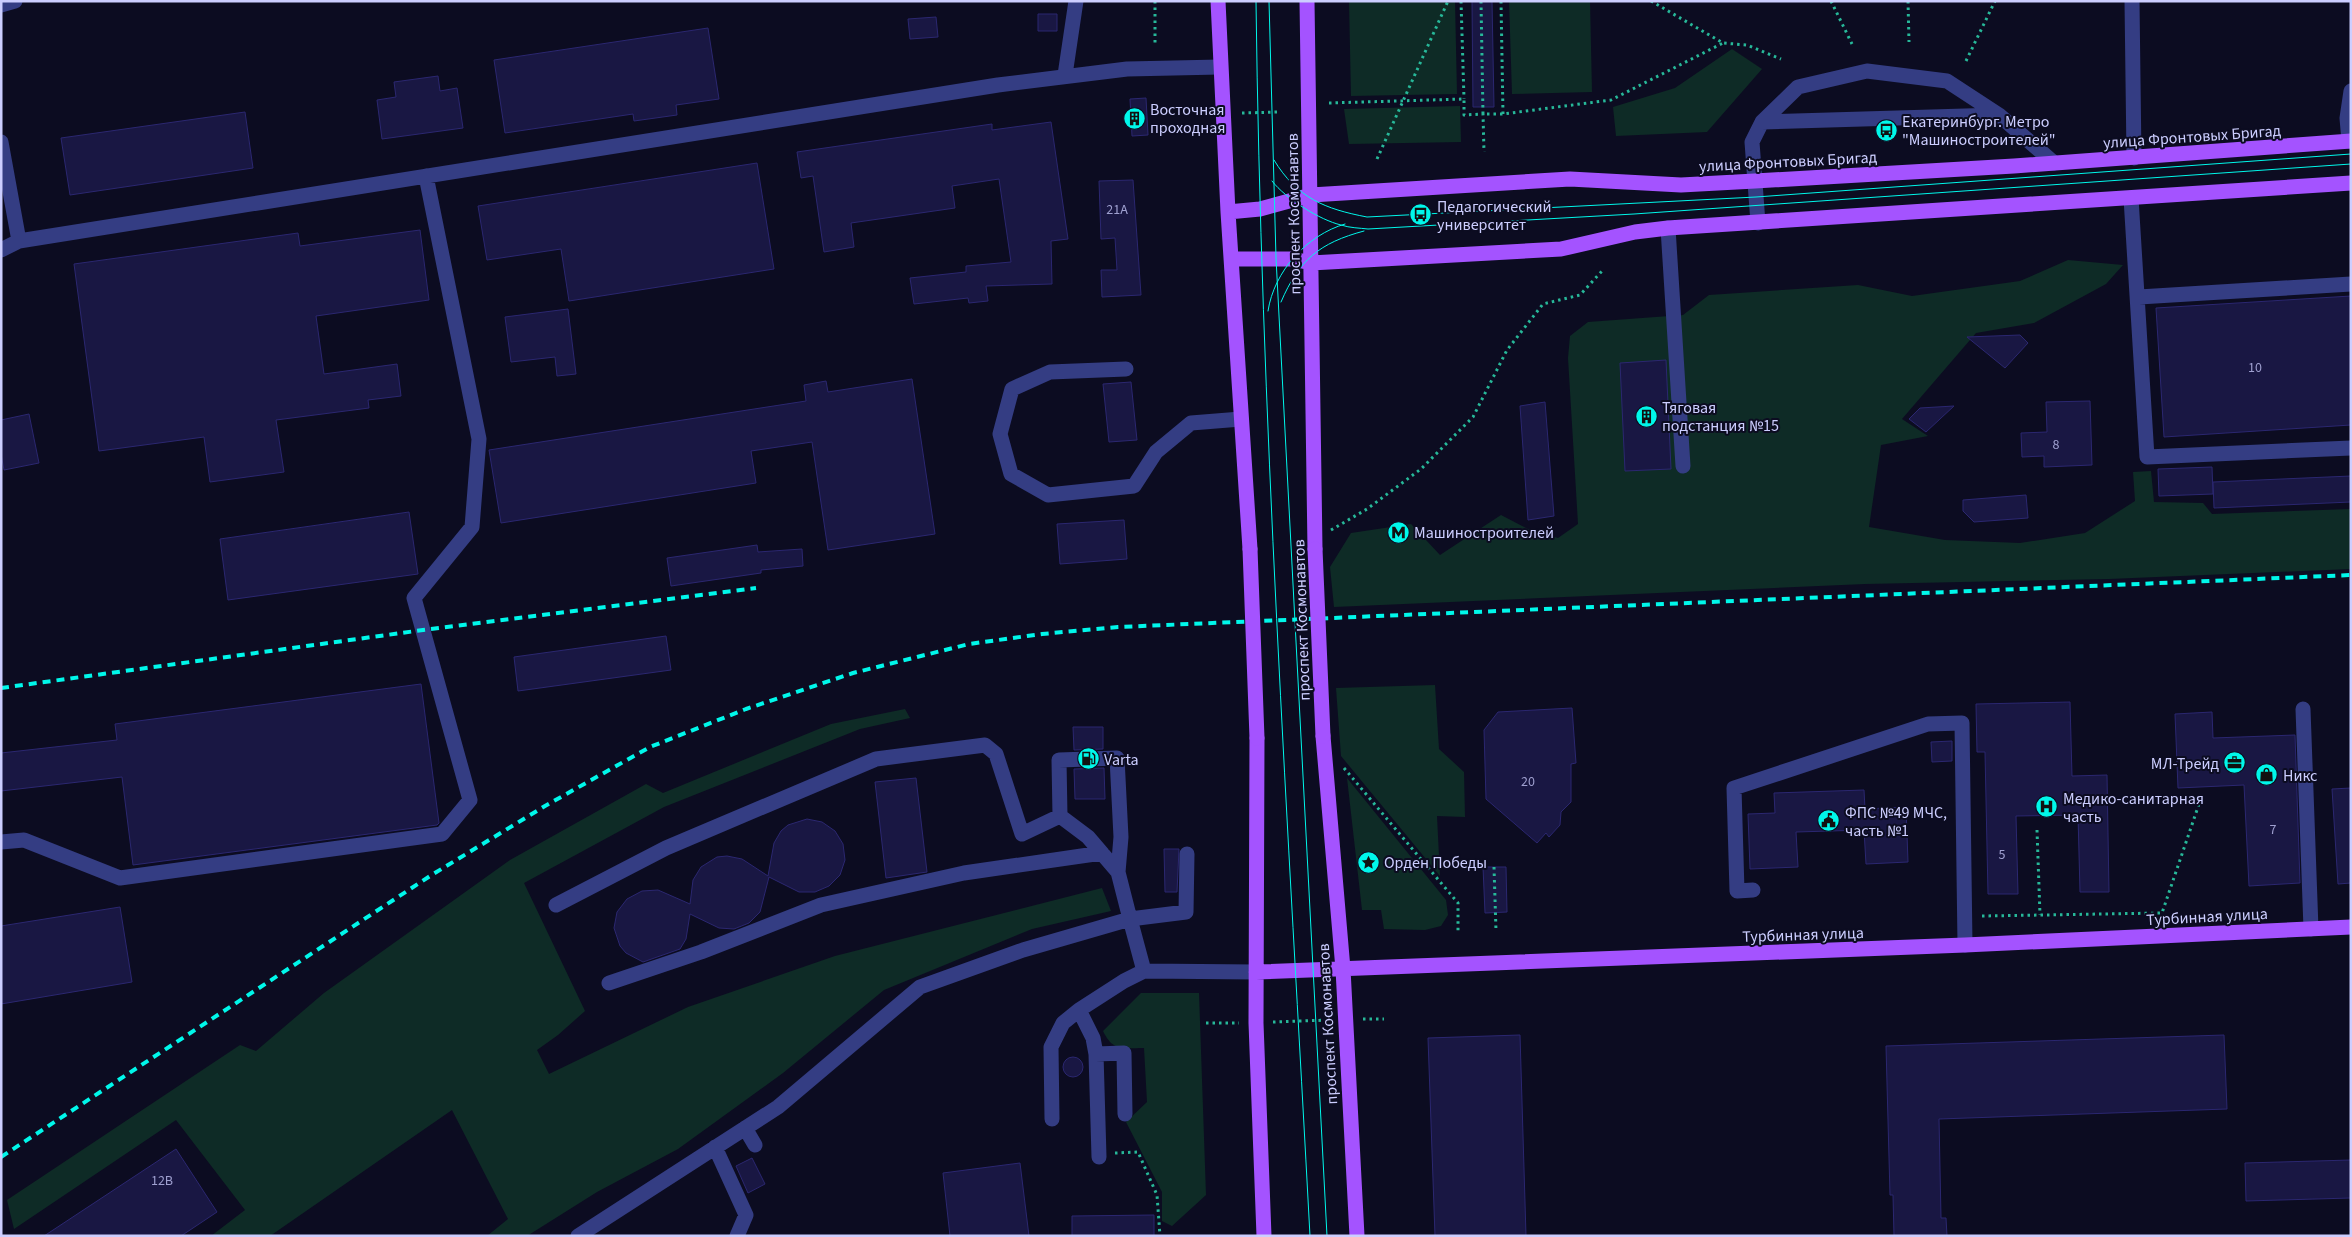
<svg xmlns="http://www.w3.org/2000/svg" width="2352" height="1237" viewBox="0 0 2352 1237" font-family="'Source Sans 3',sans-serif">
  <rect width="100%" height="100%" fill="#0c0c21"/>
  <path fill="#0e2b26" d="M1349,1H1455L1457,94L1351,96Z
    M1509,1H1590L1592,92L1512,94Z
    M1732,49L1762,69L1707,132L1616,136L1613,107L1675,88Z
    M1460,106L1461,142L1349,144L1344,109Z
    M2068,260L2123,265L2106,284L2034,323L1976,333L1902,419L1928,436L1881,445L1869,527L1945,540L2020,543L2085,533L2135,501L2133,472L2151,471L2154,502L2203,503L2212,514L2351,509V569L2109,579L1865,584L1334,607L1330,567L1351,533L1411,524L1440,555L1501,515L1528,529L1558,538L1578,524L1568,358L1570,336L1588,322L1683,315L1709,295L1858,285L1912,296L2020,281Z
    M1435,685L1439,749L1464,772L1465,817L1437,816L1440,876L1341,756L1336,688Z
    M905,709L910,718L860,729L664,807L524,883L585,1011L558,1035L537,1050L549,1074L688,1007L835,956L1102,888L1111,911L1032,929L884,990L783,1073L678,1149L597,1192L527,1236H487L508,1219L452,1110L270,1236H211L245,1210L176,1120L14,1229L7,1200L240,1045L256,1051L324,993L510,860L646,784L663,793L831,724Z
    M1347,778L1446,900L1448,915L1441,926L1425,930L1384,929L1381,910H1362Z
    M1141,993H1199L1206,1195L1172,1226L1162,1221V1192L1126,1122L1147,1102L1144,1048C1123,1048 1113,1052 1103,1031Z"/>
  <path fill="#191743" stroke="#2b2770" d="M1472,1H1492L1494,107H1473Z
    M1038,14H1057V31H1038Z
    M936,17L938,37L910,39L908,19Z
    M708,28L719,99L676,105L677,115L634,121L633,114L505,133L494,60Z
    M438,76L440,91L457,88L463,128L382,139L377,100L396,97L394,82Z
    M1146,98L1148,135L1132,136L1130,99Z
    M245,112L253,168L70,195L61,138Z
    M1051,122L1068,239L1051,241L1052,284L986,286L988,301L969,303L968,298L914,304L910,278L966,272V266L1011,262L999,179L952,186L955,208L851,223L854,247L824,252L813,176L801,178L797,152L992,124V130Z
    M757,163L774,269L569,301L561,249L487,260L478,206Z
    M1133,180L1141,295L1102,297L1101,270H1117L1115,238L1101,239L1099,181Z
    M420,230L429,300L316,316L324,374L397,364L401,396L368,400L369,408L276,420L284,472L210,482L204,437L99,451L74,264L298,233L300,246Z
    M2351,296V425L2164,437L2156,308Z
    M568,309L576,374L557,376L555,357L511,362L505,317Z
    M2020,335L2028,343L2005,368L1967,337Z
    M1666,360L1671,469L1625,471L1620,363Z
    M912,379L935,534L828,550L812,442L751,451L756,483L501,523L489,450L806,401L804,385L826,381L828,392Z
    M1131,382L1137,440L1109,442L1103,384Z
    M2090,401L2092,465L2044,467V456L2022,457L2021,433L2047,432L2046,402Z
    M1545,402L1554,516L1528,520L1520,406Z
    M1954,406L1926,432L1909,419L1920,408Z
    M29,414L39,463L4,470L1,454V420Z
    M2212,467L2213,494L2159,496L2158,469Z
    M2351,476V502L2214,508L2213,482Z
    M2026,495L2028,518L1974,522L1963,511V500Z
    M409,512L418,574L228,600L220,539Z
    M1124,520L1127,559L1060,564L1057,524Z
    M757,545L758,552L802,549L803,566L761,570V573L671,586L667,558Z
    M666,636L671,670L518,691L514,657Z
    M421,684L439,823L437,825L133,865L122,777L1,791V753L117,740L115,724Z
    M2070,702L2072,776L2107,775L2109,892H2080L2078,815L2016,816L2018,894H1988L1985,752H1977L1976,704Z
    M1572,708L1576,763L1571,764V802L1561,812L1560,825L1549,837L1546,833L1537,843L1486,799L1484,730L1498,712Z
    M2212,712L2213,738L2295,735L2300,883L2249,886L2244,785L2178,788L2175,714Z
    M1073,727H1103V749L1074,750Z
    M1952,741V761L1932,762L1931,742Z
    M1104,768L1105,799H1075L1074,769Z
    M916,778L927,872L886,878L875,782Z
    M2351,788V883L2338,884L2332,789Z
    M1864,790L1865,809L1906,807L1908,862L1866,864L1864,830L1796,832L1798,867L1750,869L1748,814L1775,813L1774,793Z
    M807,819L822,822L835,831L843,844L845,860L840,875L829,886L815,892H799L769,877L760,912L749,923L734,929L719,928L690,914L686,939L680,949L643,962L626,953L620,946L614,928L617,912L627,899L642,891L658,890L690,904L693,880L701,867L717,857L727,856L742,859L768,876L774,843L781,831L788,825Z
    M1164,849H1179L1177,892H1165Z
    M1483,867H1506L1507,912L1485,913Z
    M120,907L132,982L1,1004V926Z
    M1520,1035L1526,1236H1435L1428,1038Z
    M2224,1035L2227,1109L1939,1119L1941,1218H1946L1947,1236H1894L1893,1195H1890L1886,1046Z
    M1063 1067a10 10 0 1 1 20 0a10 10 0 1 1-20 0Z
    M176,1149L217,1212L181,1236H44Z
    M752,1158L765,1184L748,1193L736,1166Z
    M2351,1160V1198L2246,1201L2245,1163Z
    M1020,1163L1029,1236H950L943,1173Z
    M1154,1215V1236H1072V1216Z"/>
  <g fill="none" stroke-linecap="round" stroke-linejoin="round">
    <path stroke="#27b899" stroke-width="3" stroke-dasharray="2.5 4" stroke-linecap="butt" d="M1155,1V45
      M1461,1L1464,99
      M1481,1L1483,114H1503L1611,100L1723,43
      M1501,1L1503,114
      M1651,1L1723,43L1747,45L1781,59
      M1831,1L1852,44
      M1908,1L1909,42
      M1966,61L1995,1
      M1329,103L1464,99V115L1483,114L1484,152
      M1242,113L1279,112
      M1377,159L1448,1
      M1331,530L1367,509L1421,469L1473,417L1507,350L1543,304L1580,295L1602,271
      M1344,768L1458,903V931
      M2037,830L2040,915
      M1494,867L1496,931
      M1982,916L2162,913L2199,804
      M1363,1019H1384
      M1273,1022L1329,1020
      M1206,1023H1239
      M1115,1153L1138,1152L1157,1195L1160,1236"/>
    <path stroke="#343d83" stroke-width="15" d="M2132,1L2134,158
      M1,5L15,1
      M1065,75L1076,1
      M1762,122L1999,115
      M2349,141L2347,118L2351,91
      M1,142L19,241
      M2131,198L2147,457L2351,448
      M1758,223L1752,142L1762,122L1798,87L1867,71L1947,81L1999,115L2054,163
      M1668,228L1683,466
      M1,250L19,241L998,85L1127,69L1220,67
      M2139,297L2351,284
      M1126,369L1050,372L1012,389L1000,434L1011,474L1048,495L1134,486L1156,452L1191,423L1241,419
      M2303,709L2311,929
      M1,842L24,840L120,878L442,834L470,800L414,598L472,527L479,439L426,176
      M1118,872L1121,837L1117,758L1059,760L1060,816L1088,837L1118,872L1130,919L1186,912L1187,854
      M1753,890L1737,891L1734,788L1928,724L1962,723L1965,945
      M556,905L666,848L876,759L985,745L996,754L1022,834L1060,816
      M609,983L701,952L821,905L964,873L1102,853
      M1096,1054L1124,1053L1125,1114
      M1052,1119L1051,1047L1063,1023L1079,1010
      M745,1128L755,1145
      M715,1147L746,1215L737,1236
      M1099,1157L1096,1054L1093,1038L1079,1010L1124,981L1144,971
      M578,1236L778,1107L920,987L1023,950L1130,919L1144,971L1256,972"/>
    <path stroke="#a453ff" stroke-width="15" d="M1218,1L1228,212L1250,549
      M1307,1L1315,549
      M1228,212L1260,209L1311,195L1570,179L1681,185L1755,181L2014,166L2351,141
      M1231,259H1293L1311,263L1561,249L1635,232L1668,228L2351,183
      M1323,736L1343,969L1357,1236
      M1257,738L1256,1023L1264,1236
      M1256,972L1965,945L2351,927"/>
    <path stroke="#00f7ea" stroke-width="1" d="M1256,1C1261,413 1288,824 1310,1236
      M1269,1L1276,258L1327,1236
      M1274,160C1297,198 1325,209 1367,217L1756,197L2351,154
      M1272,181C1286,199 1320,220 1341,225C1350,228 1360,228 1368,229L1634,214L2351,164
      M1281,302C1299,260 1319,243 1364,231
      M1268,311C1274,271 1307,235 1345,224"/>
    <path stroke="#00f7ea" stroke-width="4" stroke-dasharray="8 6" stroke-linecap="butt" d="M1,688L423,630L756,588
      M1,1157L430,876L545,806L650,747L746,709L853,673L969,644L1042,634L1118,627L2351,575"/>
    <path stroke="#a453ff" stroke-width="15" d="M1250,549L1257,738
      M1315,549L1323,736"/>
  </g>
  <defs>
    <symbol id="building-disc" viewBox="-11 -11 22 22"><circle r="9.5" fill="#00f7ea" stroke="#0c0c21"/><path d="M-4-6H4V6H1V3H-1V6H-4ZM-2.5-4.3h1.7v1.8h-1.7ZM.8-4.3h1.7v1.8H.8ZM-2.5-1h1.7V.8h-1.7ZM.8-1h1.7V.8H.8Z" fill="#111"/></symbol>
    <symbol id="bus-disc" viewBox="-11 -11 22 22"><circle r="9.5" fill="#00f7ea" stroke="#0c0c21"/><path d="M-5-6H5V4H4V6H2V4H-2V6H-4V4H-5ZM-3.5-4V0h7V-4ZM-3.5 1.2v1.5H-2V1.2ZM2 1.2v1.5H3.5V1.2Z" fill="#111"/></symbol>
    <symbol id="metro-disc" viewBox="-11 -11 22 22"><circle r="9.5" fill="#00f7ea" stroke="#0c0c21"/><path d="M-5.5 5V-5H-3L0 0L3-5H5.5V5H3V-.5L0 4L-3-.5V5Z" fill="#111"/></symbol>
    <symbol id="fuel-disc" viewBox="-11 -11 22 22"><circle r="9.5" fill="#00f7ea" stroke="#0c0c21"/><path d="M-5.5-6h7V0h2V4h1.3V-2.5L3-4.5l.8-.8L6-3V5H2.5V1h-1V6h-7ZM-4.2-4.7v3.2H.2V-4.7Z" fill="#111"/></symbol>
    <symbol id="office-disc" viewBox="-11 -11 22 22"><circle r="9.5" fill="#00f7ea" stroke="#0c0c21"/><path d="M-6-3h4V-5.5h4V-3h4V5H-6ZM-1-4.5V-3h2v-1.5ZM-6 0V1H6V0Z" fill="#111"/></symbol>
    <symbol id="shop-disc" viewBox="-11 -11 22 22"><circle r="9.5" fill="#00f7ea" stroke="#0c0c21"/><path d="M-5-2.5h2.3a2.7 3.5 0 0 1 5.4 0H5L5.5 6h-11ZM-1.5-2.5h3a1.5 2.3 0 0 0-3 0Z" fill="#111"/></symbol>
    <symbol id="hospital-disc" viewBox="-11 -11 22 22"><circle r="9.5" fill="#00f7ea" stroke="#0c0c21"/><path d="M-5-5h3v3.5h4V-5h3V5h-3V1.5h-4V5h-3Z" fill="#111"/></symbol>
    <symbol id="civic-disc" viewBox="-11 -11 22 22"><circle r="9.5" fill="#00f7ea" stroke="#0c0c21"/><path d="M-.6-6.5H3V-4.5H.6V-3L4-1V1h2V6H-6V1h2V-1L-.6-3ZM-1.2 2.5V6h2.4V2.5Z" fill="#111"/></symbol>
    <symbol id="sight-disc" viewBox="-11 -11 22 22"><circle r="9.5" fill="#00f7ea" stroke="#0c0c21"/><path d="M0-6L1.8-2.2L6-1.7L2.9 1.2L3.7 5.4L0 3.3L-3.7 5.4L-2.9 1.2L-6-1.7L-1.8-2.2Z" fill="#111"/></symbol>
  </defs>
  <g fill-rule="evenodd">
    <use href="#building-disc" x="1122" y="106" width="25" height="25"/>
    <use href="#bus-disc" x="1874" y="118" width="25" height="25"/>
    <use href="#bus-disc" x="1408" y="202" width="25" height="25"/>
    <use href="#building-disc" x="1634" y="404" width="25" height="25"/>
    <use href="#metro-disc" x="1386" y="520" width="25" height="25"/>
    <use href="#fuel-disc" x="1076" y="746" width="25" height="25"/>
    <use href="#office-disc" x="2222" y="750" width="25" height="25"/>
    <use href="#shop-disc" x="2254" y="762" width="25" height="25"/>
    <use href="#hospital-disc" x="2034" y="794" width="25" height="25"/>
    <use href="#civic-disc" x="1816" y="808" width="25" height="25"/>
    <use href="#sight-disc" x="1356" y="850" width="25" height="25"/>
  </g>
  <g text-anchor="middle" stroke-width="4" stroke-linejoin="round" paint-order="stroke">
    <g font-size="14" fill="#9fa0d0">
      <text x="1117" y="214">21А</text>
      <text x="2255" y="372">10</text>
      <text x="2056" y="449">8</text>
      <text x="1528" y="786">20</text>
      <text x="2273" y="834">7</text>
      <text x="2002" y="859">5</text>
      <text x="162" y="1185">12В</text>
    </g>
    <g font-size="16" fill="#ccceff" stroke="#0c0c21" text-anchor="start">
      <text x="1150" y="115">Восточная<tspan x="1150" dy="18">проходная</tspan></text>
      <text x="1902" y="127">Екатеринбург. Метро<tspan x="1902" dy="18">"Машиностроителей"</tspan></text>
      <text x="1437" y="212">Педагогический<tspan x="1437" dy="18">университет</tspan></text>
      <text x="1662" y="413">Тяговая<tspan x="1662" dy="18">подстанция №15</tspan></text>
      <text x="1414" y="538">Машиностроителей</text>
      <text x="1104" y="765">Varta</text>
      <text x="2219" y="769" text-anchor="end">МЛ-Трейд</text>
      <text x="2283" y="781">Никс</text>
      <text x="2063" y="804">Медико-санитарная<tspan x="2063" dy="18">часть</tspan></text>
      <text x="1845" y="818">ФПС №49 МЧС,<tspan x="1845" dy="18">часть №1</tspan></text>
      <text x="1384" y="868">Орден Победы</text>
    </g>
    <g font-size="16" fill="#ccceff" stroke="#0c0c21">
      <text transform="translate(2192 136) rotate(-4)" y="6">улица Фронтовых Бригад</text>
      <text transform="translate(1788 161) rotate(-3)" y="6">улица Фронтовых Бригад</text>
      <text transform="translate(1293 214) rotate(-91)" y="6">проспект Космонавтов</text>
      <text transform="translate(1301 620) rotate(-92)" y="6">проспект Космонавтов</text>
      <text transform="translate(2207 916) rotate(-3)" y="6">Турбинная улица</text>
      <text transform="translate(1803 934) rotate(-2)" y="6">Турбинная улица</text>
      <text transform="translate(1327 1024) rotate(-93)" y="6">проспект Космонавтов</text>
    </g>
  </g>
  <rect width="2352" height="1237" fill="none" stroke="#ccceff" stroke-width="5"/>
</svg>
